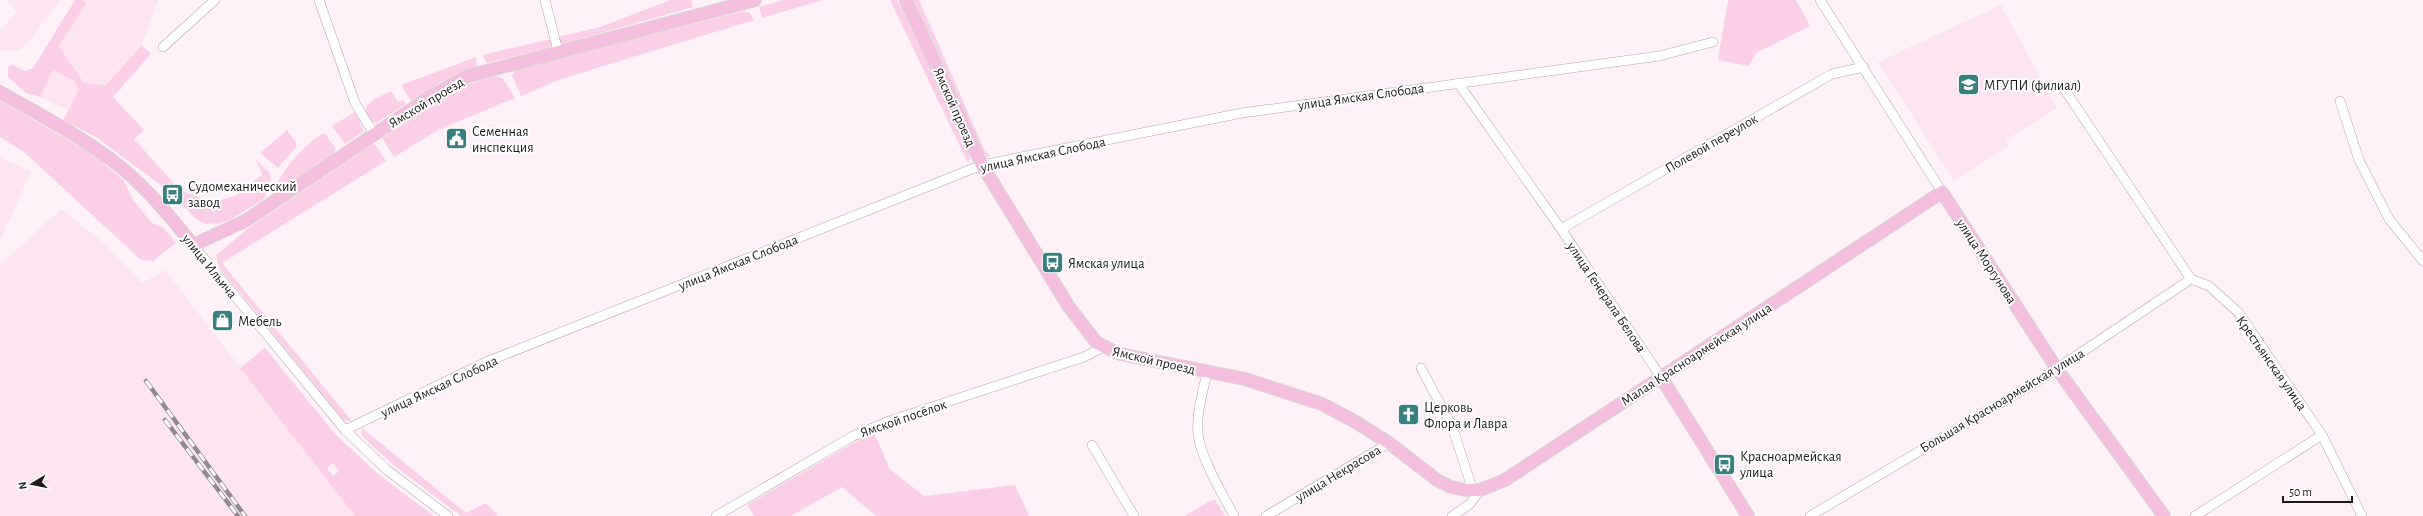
<svg xmlns="http://www.w3.org/2000/svg" width="2423" height="516" viewBox="0 0 2423 516" font-family="'Alegreya Sans',sans-serif">
  <rect width="100%" height="100%" fill="#fef1f8"/>
  <path fill="#fce5f1" d="M6,0H60L28,43L20,50L4,51L0,50V31L17,11Z
    M83,0H158L142,45L106,85L84,83L59,46L86,4Z
    M2001,5L2057,108L2006,140L2009,146L1954,181L1878,62Z
    M53,70L74,81L79,91L69,111L40,97Z
    M0,157L31,172L0,241Z
    M61,209L102,241L142,283L165,270L355,516H0V265Z"/>
  <path fill="#fccfe8" fill-rule="evenodd" d="M75,0H83L86,4L59,46L84,83L106,85L142,45L151,54L113,97L144,130L134,139L181,191L213,202L235,196L263,174L254,158L270,173L271,179L264,199L230,220L218,223L206,224L196,219L173,194L96,137L63,120L79,91L74,81L53,70L40,97L26,93L8,77V67L13,65L25,71L33,68Z
    M671,0H691L693,7L562,44L558,37L600,27Z
    M784,0H823L762,18L759,7Z
    M890,0H897L902,8L969,152L970,159L968,163Z
    M914,0H919L985,151L991,157L986,156L981,149Z
    M1728,0H1796L1810,26L1756,53L1749,66L1718,60Z
    M743,11L750,13L754,20L561,79L521,96L512,76L515,70Z
    M551,39L552,44L550,47L487,63L482,55Z
    M476,57L477,66L441,82L411,101L401,85Z
    M498,76L503,79L515,98L438,130L394,157L382,138C414,117 459,80 498,76Z
    M391,91L398,102L403,100L406,104L376,123L371,122L366,114V106L373,100Z
    M0,100L97,157L124,181L133,200L152,223L164,228L176,243L153,261L141,260L24,152L0,137Z
    M355,112L364,131L345,144L332,126Z
    M287,130L296,143V147L278,168L260,153Z
    M325,133L335,148L334,153L275,192C273,179 312,136 325,133Z
    M374,143L386,161L222,263L351,420L348,421L343,419L219,267L216,255L250,227Z
    M265,348L336,435L378,474L434,516H355L240,368ZM333,463L339,471L333,476L327,468Z
    M362,428L466,513L486,503L498,516H461L391,463L361,435Z
    M874,433L890,469L924,496L1015,485L1029,516H876L842,487L791,516H754L747,505L855,442Z
    M1215,500L1225,516H1184L1210,501Z"/>
  <g fill="none" stroke-linecap="round" stroke-linejoin="round">
    <defs>
      <path id="minor" d="M319,0L355,103L374,134
        M545,0L558,51
        M1820,0L1942,192
        M163,47L215,0
        M1458,83L1561,229L1661,377
        M2065,90L2191,279L2209,286L2239,313L2322,435L2362,516
        M2340,101L2359,160L2389,219L2423,261
        M1561,229L1832,74L1864,67
        M193,245L345,430L387,470L448,516
        M1421,368L1452,426L1473,491
        M1207,373C1203,391 1196,414 1198,434C1201,459 1222,493 1234,516
        M345,430L486,362L982,165L1242,113L1659,56L1713,42
        M1092,445L1134,516
        M716,516L853,436L892,420L1084,357L1103,347
        M1266,516L1389,443
        M1452,516L1470,504L1480,490
        M1810,516L2043,378L2191,279
        M2195,516L2322,435"/>
      <path id="major" d="M906,0L982,165L1069,307L1097,343L1120,354L1245,379L1322,404L1354,421L1389,443L1437,480L1451,487L1465,490H1480L1505,480L1942,192L2057,369L2164,516
        M0,92C33,111 68,129 99,151C136,175 166,211 193,245L245,221L430,97L468,76L755,0
        M1661,377L1748,516"/>
    </defs>
    <use href="#minor" stroke="#b2a4ab" stroke-width="10"/>
    <use href="#major" stroke="#d6d6d6" stroke-width="14"/>
    <use href="#minor" stroke="#fff" stroke-width="9"/>
    <use href="#major" stroke="#f4bede" stroke-width="12"/>
    <defs>
      <path id="rail" d="M146,381L245,516
        M165,420L238,516"/>
    </defs>
    <use href="#rail" stroke="#938a8f" stroke-width="4.5"/>
    <use href="#rail" stroke="#fff" stroke-width="3" stroke-dasharray="9" stroke-linecap="butt"/>
  </g>
  <defs>
    <symbol id="university-square" viewBox="-11 -11 22 22"><rect x="-9" y="-9" width="18" height="18" rx="4" fill="#37807f" stroke="#fff"/><path d="M0-5L7-2L0 1L-7-2ZM-4 1L0 2.5L4 1V4Q0 6-4 4Z" fill="#fff"/></symbol>
    <symbol id="civic-square" viewBox="-11 -11 22 22"><rect x="-9" y="-9" width="18" height="18" rx="4" fill="#37807f" stroke="#fff"/><path d="M-.6-6.5H3V-4.5H.6V-3L4-1V1h2V6H-6V1h2V-1L-.6-3ZM-1.2 2.5V6h2.4V2.5Z" fill="#fff"/></symbol>
    <symbol id="bus-square" viewBox="-11 -11 22 22"><rect x="-9" y="-9" width="18" height="18" rx="4" fill="#37807f" stroke="#fff"/><path d="M-5-6H5V4H4V6H2V4H-2V6H-4V4H-5ZM-3.5-4V0h7V-4ZM-3.5 1.2v1.5H-2V1.2ZM2 1.2v1.5H3.5V1.2Z" fill="#fff"/></symbol>
    <symbol id="shop-square" viewBox="-11 -11 22 22"><rect x="-9" y="-9" width="18" height="18" rx="4" fill="#37807f" stroke="#fff"/><path d="M-5-2.5h2.3a2.7 3.5 0 0 1 5.4 0H5L5.5 6h-11ZM-1.5-2.5h3a1.5 2.3 0 0 0-3 0Z" fill="#fff"/></symbol>
    <symbol id="church-square" viewBox="-11 -11 22 22"><rect x="-9" y="-9" width="18" height="18" rx="4" fill="#37807f" stroke="#fff"/><path d="M-1.2-6h2.4v3.5h3.3v2.4h-3.3V6h-2.4V-.1h-3.3v-2.4h3.3Z" fill="#fff"/></symbol>
  </defs>
  <g fill-rule="evenodd">
    <use href="#university-square" x="1956" y="72" width="25" height="25"/>
    <use href="#civic-square" x="444" y="126" width="25" height="25"/>
    <use href="#bus-square" x="160" y="182" width="25" height="25"/>
    <use href="#bus-square" x="1040" y="250" width="25" height="25"/>
    <use href="#shop-square" x="210" y="308" width="25" height="25"/>
    <use href="#church-square" x="1396" y="402" width="25" height="25"/>
    <use href="#bus-square" x="1712" y="452" width="25" height="25"/>
  </g>
  <g text-anchor="middle" stroke-width="4" stroke-linejoin="round" paint-order="stroke">
    <g font-size="14" fill="#1e191c" stroke="#fff" text-anchor="start">
      <text x="1984" y="90">МГУПИ (филиал)</text>
      <text x="472" y="136">Семенная<tspan x="472" dy="16">инспекция</tspan></text>
      <text x="188" y="191">Судомеханический<tspan x="188" dy="16">завод</tspan></text>
      <text x="1068" y="268">Ямская улица</text>
      <text x="238" y="326">Мебель</text>
      <text x="1424" y="412">Церковь<tspan x="1424" dy="16">Флора и Лавра</tspan></text>
      <text x="1740" y="461">Красноармейская<tspan x="1740" dy="16">улица</tspan></text>
    </g>
    <g font-size="14" fill="#1e191c" stroke="#fff">
      <text transform="translate(1361 96) rotate(-8)" y="5">улица Ямская Слобода</text>
      <text transform="translate(426 102) rotate(-31)" y="5">Ямской проезд</text>
      <text transform="translate(955 107) rotate(66)" y="5">Ямской проезд</text>
      <text transform="translate(1711 143) rotate(-30)" y="5">Полевой переулок</text>
      <text transform="translate(1043 154) rotate(-12)" y="5">улица Ямская Слобода</text>
      <text transform="translate(1987 261) rotate(57)" y="5">улица Моргунова</text>
      <text transform="translate(738 262) rotate(-22)" y="5">улица Ямская Слобода</text>
      <text transform="translate(210 266) rotate(51)" y="5">улица Ильича</text>
      <text transform="translate(1607 297) rotate(56)" y="5">улица Генерала Белова</text>
      <text transform="translate(1696 354) rotate(-33)" y="5">Малая Красноармейская улица</text>
      <text transform="translate(1154 360) rotate(13)" y="5">Ямской проезд</text>
      <text transform="translate(2272 363) rotate(55)" y="5">Крестьянская улица</text>
      <text transform="translate(439 386) rotate(-25)" y="5">улица Ямская Слобода</text>
      <text transform="translate(2002 400) rotate(-31)" y="5">Большая Красноармейская улица</text>
      <text transform="translate(903 418) rotate(-19)" y="5">Ямской посёлок</text>
      <text transform="translate(1338 473) rotate(-31)" y="5">улица Некрасова</text>
    </g>
  </g>
  <g transform="translate(32 484) rotate(260)" stroke="#ffffff" stroke-width="3" paint-order="stroke">
  <path d="M0-3L7 15L0 10L-7 15Z" fill="#1e191c"/>
  <text y="-6" font-size="11" font-weight="bold" text-anchor="middle" fill="#1e191c">N</text>
  </g>
  <path d="M2283 496v6h69v-6" fill="none" stroke="#1e191c" stroke-width="2"/>
  <text x="2289" y="496" font-size="12" fill="#1e191c" stroke="#ffffff" stroke-width="3" paint-order="stroke">50 m</text>
</svg>
